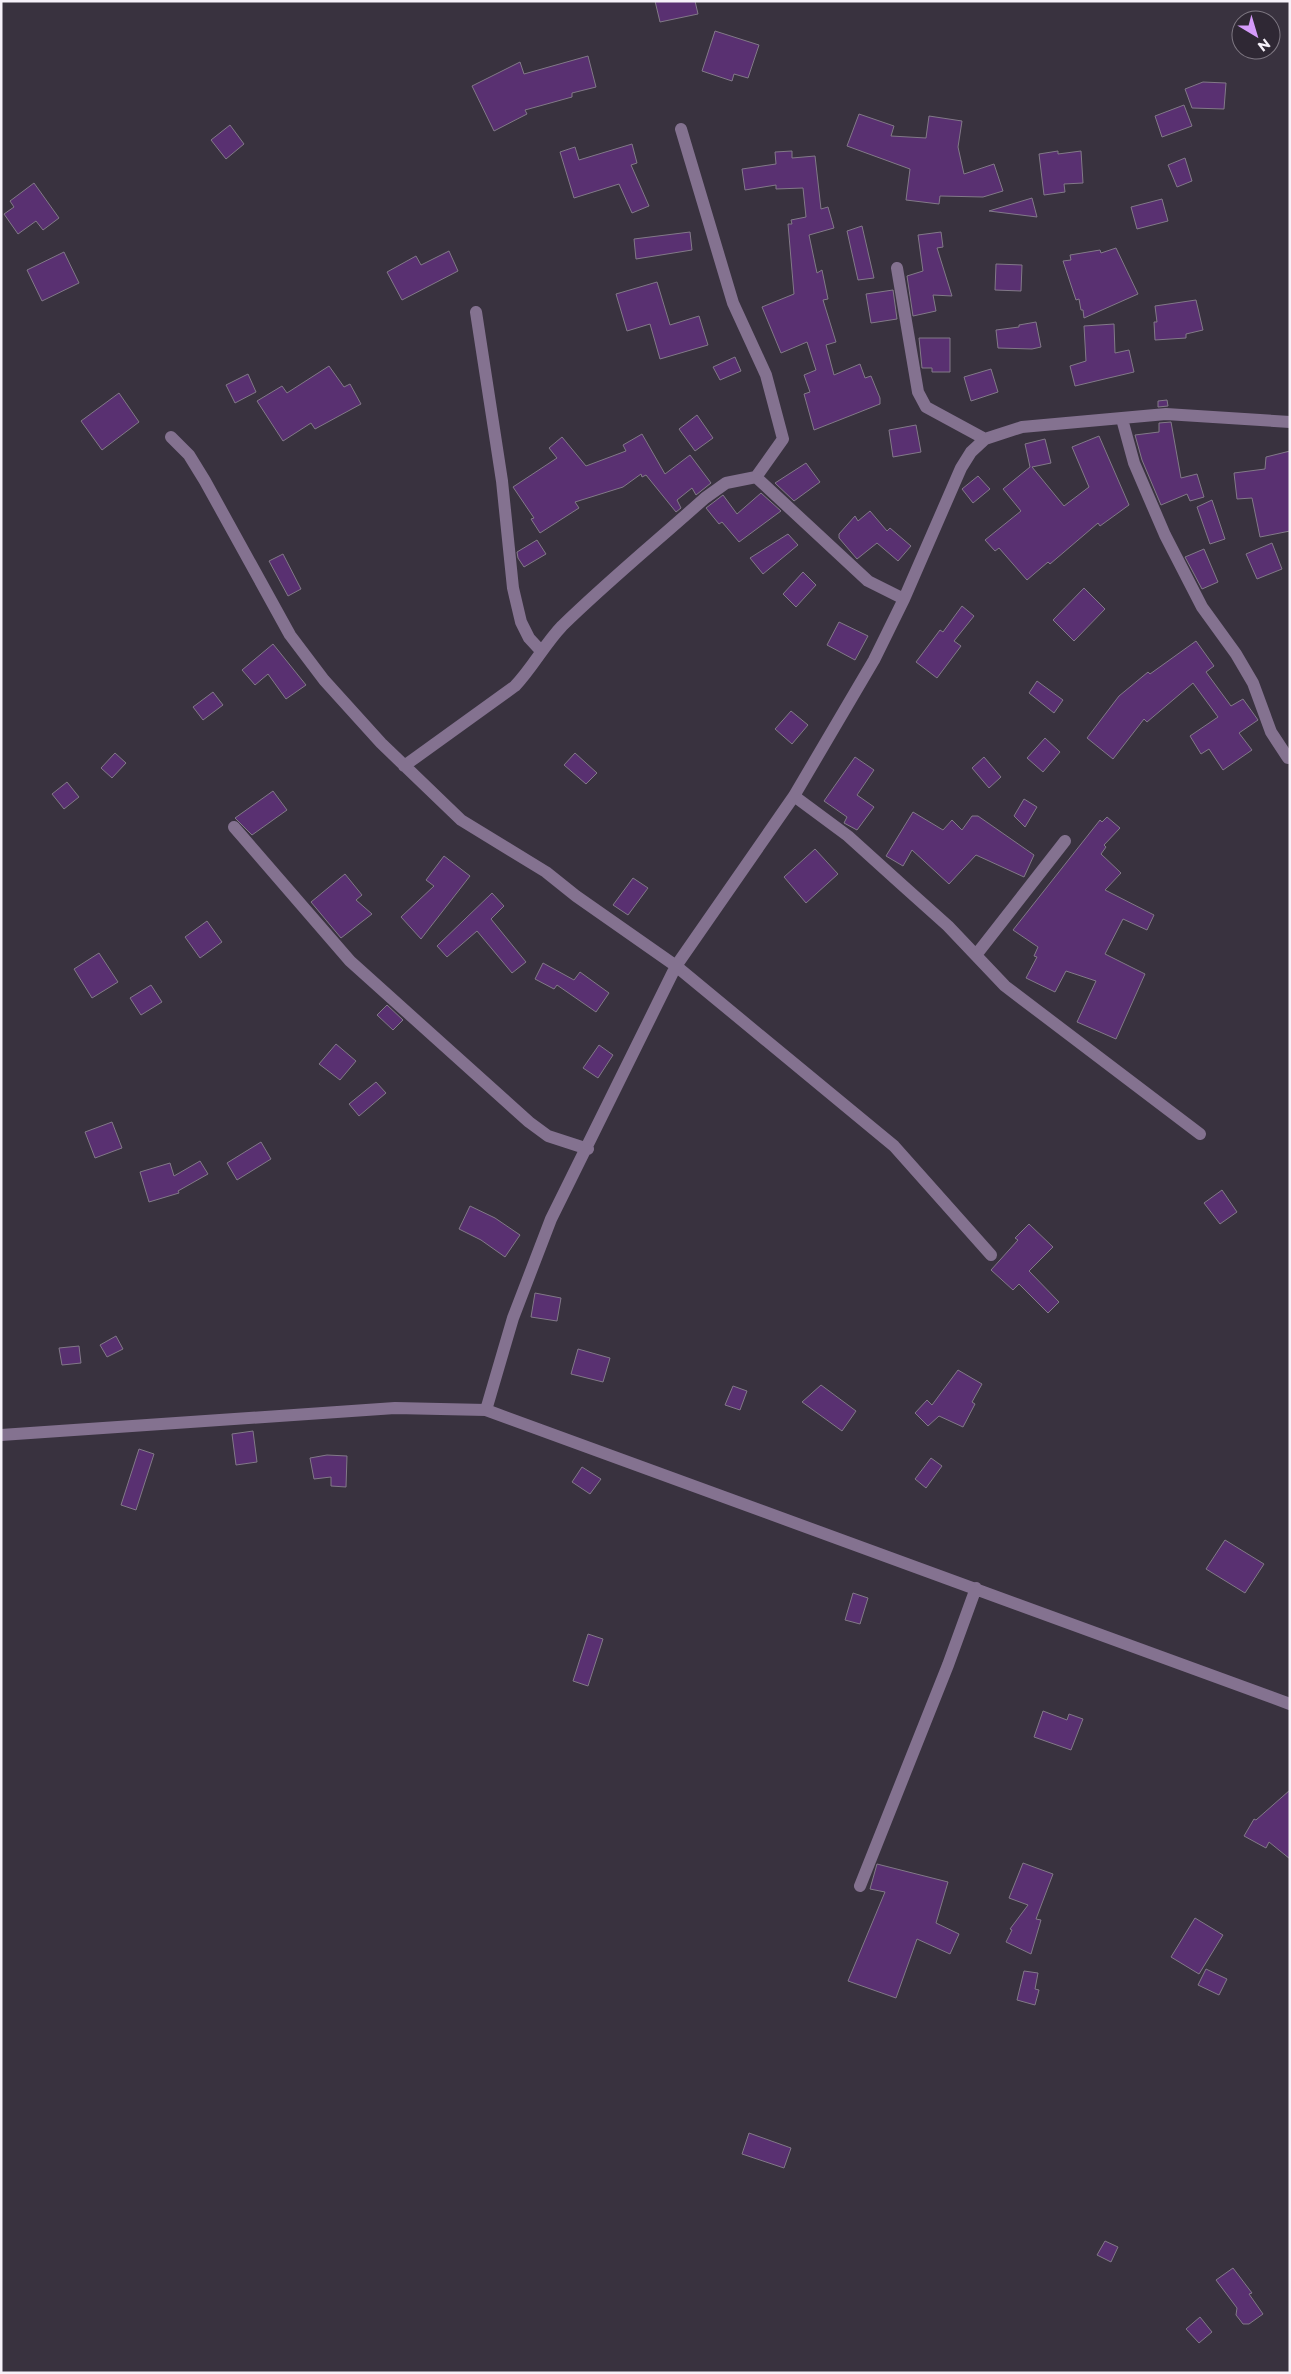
<svg xmlns="http://www.w3.org/2000/svg" width="1291" height="2374" viewBox="0 0 1291 2374" font-family="Montserrat,sans-serif">
  <rect width="100%" height="100%" fill="#39323f"/>
  <path fill="#593071" stroke="#827988" d="M655,1H695L698,14L660,22Z
    M715,31L759,45L748,78L734,74L732,81L702,71Z
    M588,56L596,87L572,93V97L525,110L527,114L494,131L472,86L520,62L524,74Z
    M1203,82L1226,83L1224,109L1192,108L1185,89Z
    M1184,105L1192,126L1162,137L1155,116Z
    M859,114L894,126L891,136L926,138L929,116L962,121L958,147L964,174L994,164L1003,191L983,197L940,196L939,204L906,200L910,169L847,146Z
    M230,125L244,144L226,159L211,140Z
    M632,144L637,163L631,165L649,206L632,213L619,184L574,198L560,152L575,147L579,160Z
    M792,151V158L815,156L821,209L828,207L834,228L809,235L817,273L822,270L828,299L823,300L836,342L826,345L834,375L860,364L865,378L871,376L880,398V404L814,430L804,394L810,392L804,375L816,370L807,342L781,353L762,307L794,294L788,224H792L791,220L806,217L803,188L776,189V185L745,190L742,169L776,164L775,152Z
    M1058,151V154L1081,151L1083,183L1064,184L1065,192L1044,195L1039,154Z
    M1185,158L1192,181L1177,187L1168,165Z
    M34,183L59,218L43,230L36,221L18,234L4,214L14,207L10,201Z
    M1032,198L1037,217L989,211Z
    M1162,199L1168,221L1137,229L1131,207Z
    M862,226L874,278L858,280L847,231Z
    M690,232L692,250L636,259L634,239Z
    M941,232L943,247L937,248L952,296L933,295L936,311L913,316L907,276L923,271L918,235Z
    M1116,248L1138,294L1084,318L1083,310H1081L1079,299L1076,300L1063,261L1071,260L1070,255L1100,250L1101,253Z
    M449,251L458,271L402,300L387,272L416,256L421,265Z
    M64,252L79,283L42,301L27,270Z
    M996,264L1022,265L1021,291L995,290Z
    M657,282L670,325L699,316L708,345L660,359L650,324L627,331L616,294Z
    M893,290L897,319L871,323L866,294Z
    M1196,300L1203,330L1186,334V338L1155,340L1154,322H1157L1155,306Z
    M1036,322L1041,347L1032,349L998,348L996,330L1019,327V325Z
    M1114,324L1115,353L1129,350L1134,372L1075,386L1070,366L1086,361L1084,326Z
    M919,338H950V372H932V368H922Z
    M735,357L741,371L720,380L713,367Z
    M329,366L344,387L350,384L361,404L315,429L311,423L283,441L257,401L282,386L287,393Z
    M991,369L998,392L971,401L964,377Z
    M248,374L256,392L235,403L226,385Z
    M119,393L139,422L102,450L81,421Z
    M1167,400L1168,406L1158,407V401Z
    M697,415L713,438L695,451L679,429Z
    M1171,422L1181,478L1197,474L1204,497L1190,501L1187,494L1161,505L1142,460L1135,435L1159,432V423Z
    M916,425L921,452L893,457L889,430Z
    M642,434L665,474L690,455L711,483L696,495L692,488L677,500L681,508L676,512L646,475L642,477L641,474L623,487L575,502L579,508L540,533L531,519L534,518L513,487L557,458L549,448L562,437L586,466L626,451L623,445Z
    M1099,436L1129,505L1100,526L1098,523L1050,564L1048,562L1027,580L999,548L995,551L985,540L1021,511L1003,489L1030,467L1025,444L1045,439L1051,463L1032,467L1064,506L1089,487L1072,447Z
    M1290,451V531L1260,537L1252,498L1237,499L1234,473L1265,469L1266,457Z
    M806,463L820,482L794,501L775,483Z
    M978,476L990,489L973,503L962,489Z
    M761,493L781,511L739,542L722,522L719,524L706,508L723,495L737,514Z
    M1212,500L1225,539L1210,544L1197,507Z
    M870,511L887,531L890,528L911,546L898,561L877,543L857,559L839,538V534L855,516L858,521Z
    M788,534L798,545L763,574L750,558Z
    M537,540L546,554L524,567L518,558L517,552Z
    M1272,543L1282,569L1257,579L1246,554Z
    M1204,549L1218,582L1202,589L1185,557Z
    M283,554L301,589L288,596L269,561Z
    M803,572L816,585L796,607L783,594Z
    M1084,588L1105,609L1074,641L1053,620Z
    M962,606L974,616L954,641L961,646L937,678L916,662L940,630L943,632Z
    M839,622L868,636L855,660L827,645Z
    M1196,641L1214,666L1206,672L1231,706L1243,699L1258,720L1239,733L1252,750L1223,770L1209,749L1201,754L1190,736L1218,717L1193,683L1147,722L1144,719L1113,759L1087,738L1119,696L1148,672L1150,674Z
    M273,644L306,685L286,699L268,674L255,685L242,670Z
    M1037,681L1063,700L1054,713L1029,693Z
    M213,692L223,705L203,720L193,707Z
    M791,711L808,725L792,744L775,729Z
    M1045,738L1060,752L1043,772L1027,758Z
    M115,753L126,763L112,778L101,768Z
    M575,753L597,773L586,784L564,765Z
    M855,757L874,770L857,795L874,807L857,830L844,823L847,817L824,801Z
    M984,757L1001,777L989,788L972,768Z
    M67,782L79,797L64,809L52,794Z
    M273,791L287,810L252,835L235,818Z
    M1024,799L1037,807L1025,827L1014,816Z
    M913,812L943,830L952,820L962,830L972,816H978L1034,855L1024,877L976,855L949,884L912,850L903,866L886,856Z
    M1107,817L1120,828L1104,845L1106,847L1101,854L1121,873L1105,890L1154,915L1147,930L1123,919L1105,954L1145,974L1116,1039L1077,1022L1096,981L1066,971L1055,992L1026,978L1037,957L1034,956L1038,947L1013,930L1100,820L1102,822Z
    M815,849L838,874L806,903L784,877Z
    M444,856L470,876L421,939L401,917L434,886L426,880Z
    M345,874L362,895L356,900L372,914L341,938L311,902Z
    M633,878L648,888L628,915L613,905Z
    M492,893L504,906L491,919L526,962L512,973L477,931L447,957L437,946Z
    M207,921L222,942L200,958L185,937Z
    M99,953L118,982L92,998L74,969Z
    M543,963L574,980L580,972L609,993L596,1012L557,985L554,989L535,979Z
    M151,985L162,1002L141,1015L130,998Z
    M387,1005L403,1020L393,1030L377,1015Z
    M336,1044L356,1061L340,1080L319,1064Z
    M599,1045L613,1055L598,1078L583,1068Z
    M376,1082L386,1093L359,1116L349,1104Z
    M112,1122L122,1148L95,1158L85,1132Z
    M261,1142L271,1159L237,1180L227,1163Z
    M200,1161L208,1174L178,1191L179,1193L149,1202L140,1172L170,1163L174,1176Z
    M1222,1190L1237,1212L1220,1224L1204,1203Z
    M470,1206L495,1218L520,1235L505,1257L481,1240L459,1229Z
    M1029,1224L1053,1247L1029,1271L1059,1302L1048,1313L1019,1284L1013,1290L991,1270L1018,1240L1015,1238Z
    M535,1293L561,1298L557,1321L531,1317Z
    M116,1336L123,1349L107,1357L100,1345Z
    M79,1346L81,1363L62,1365L59,1348Z
    M578,1349L610,1358L603,1382L571,1374Z
    M958,1370L982,1384L972,1402L975,1404L963,1427L939,1416L928,1426L915,1413L927,1400L932,1405Z
    M821,1385L856,1411L842,1431L802,1402Z
    M733,1386L747,1391L740,1410L725,1405Z
    M253,1431L257,1462L236,1465L232,1434Z
    M139,1449L154,1454L136,1510L121,1505Z
    M327,1455L347,1456L346,1487L331,1486V1477L314,1479L310,1458Z
    M931,1458L942,1466L926,1488L915,1479Z
    M582,1467L601,1479L590,1494L572,1482Z
    M1225,1540L1264,1564L1245,1593L1206,1569Z
    M853,1593L868,1598L860,1624L845,1620Z
    M588,1634L603,1639L588,1686L573,1681Z
    M1043,1711L1067,1720L1069,1714L1083,1719L1071,1750L1034,1737Z
    M1290,1790V1859L1269,1842L1266,1848L1244,1836L1254,1819L1256,1820Z
    M1023,1863L1053,1874L1036,1919L1041,1920L1031,1954L1006,1942L1012,1930L1010,1929L1028,1905L1009,1898Z
    M877,1864L948,1882L936,1923L959,1934L950,1954L917,1939L896,1998L848,1981L885,1892L870,1889Z
    M1195,1918L1223,1935L1199,1974L1171,1957Z
    M1206,1969L1227,1979L1219,1995L1198,1985Z
    M1024,1971L1038,1973L1035,1989L1039,1990L1035,2005L1017,2000Z
    M749,2133L791,2148L784,2168L742,2154Z
    M1105,2241L1118,2247L1111,2262L1097,2255Z
    M1233,2268L1252,2293L1249,2294L1263,2314L1249,2324H1243L1236,2315L1237,2308L1216,2280Z
    M1200,2317L1212,2332L1199,2343L1186,2329Z"/>
  <g fill="none" stroke-linecap="round" stroke-linejoin="round">
    <path stroke="#847290" stroke-width="12" d="M897,268L918,392L926,407L985,439
      M476,312L502,481L513,588L521,622L529,638L541,651
      M1122,419L1134,463L1165,535L1202,607L1236,654L1253,683L1271,732L1288,758
      M171,437L189,455L205,481L290,635L324,680L381,743L461,820L546,872L576,896L676,966L894,1146L991,1255
      M756,477L868,581L904,599
      M404,766L515,686C533,667 544,645 562,626C608,581 657,541 705,498L726,483L756,477L783,439L766,375L733,303L681,129
      M794,796L848,836L900,883L948,926L1005,986L1200,1134
      M234,827L350,961L529,1122L548,1136L588,1149
      M976,955L1065,841
      M486,1410L513,1318L551,1219L676,966L794,796L874,660L904,599L961,468L971,452L985,439L1022,427L1166,414L1290,422
      M1,1435L395,1408L486,1410L1290,1704
      M860,1886L948,1665L976,1588"/>
  </g>
  <rect width="1291" height="2374" fill="none" stroke="#f6f1f9" stroke-width="5"/>
  <g transform="translate(1256 35) rotate(142)"><circle r="24" fill="#2f2834" stroke="#7f7883"/>
  <path d="M0-4L9 19L0 12L-9 19Z" fill="#d59bfa"/>
  <text y="-8" font-size="14" font-weight="bold" text-anchor="middle" fill="#f6f1f9">N</text>
  </g>
</svg>
